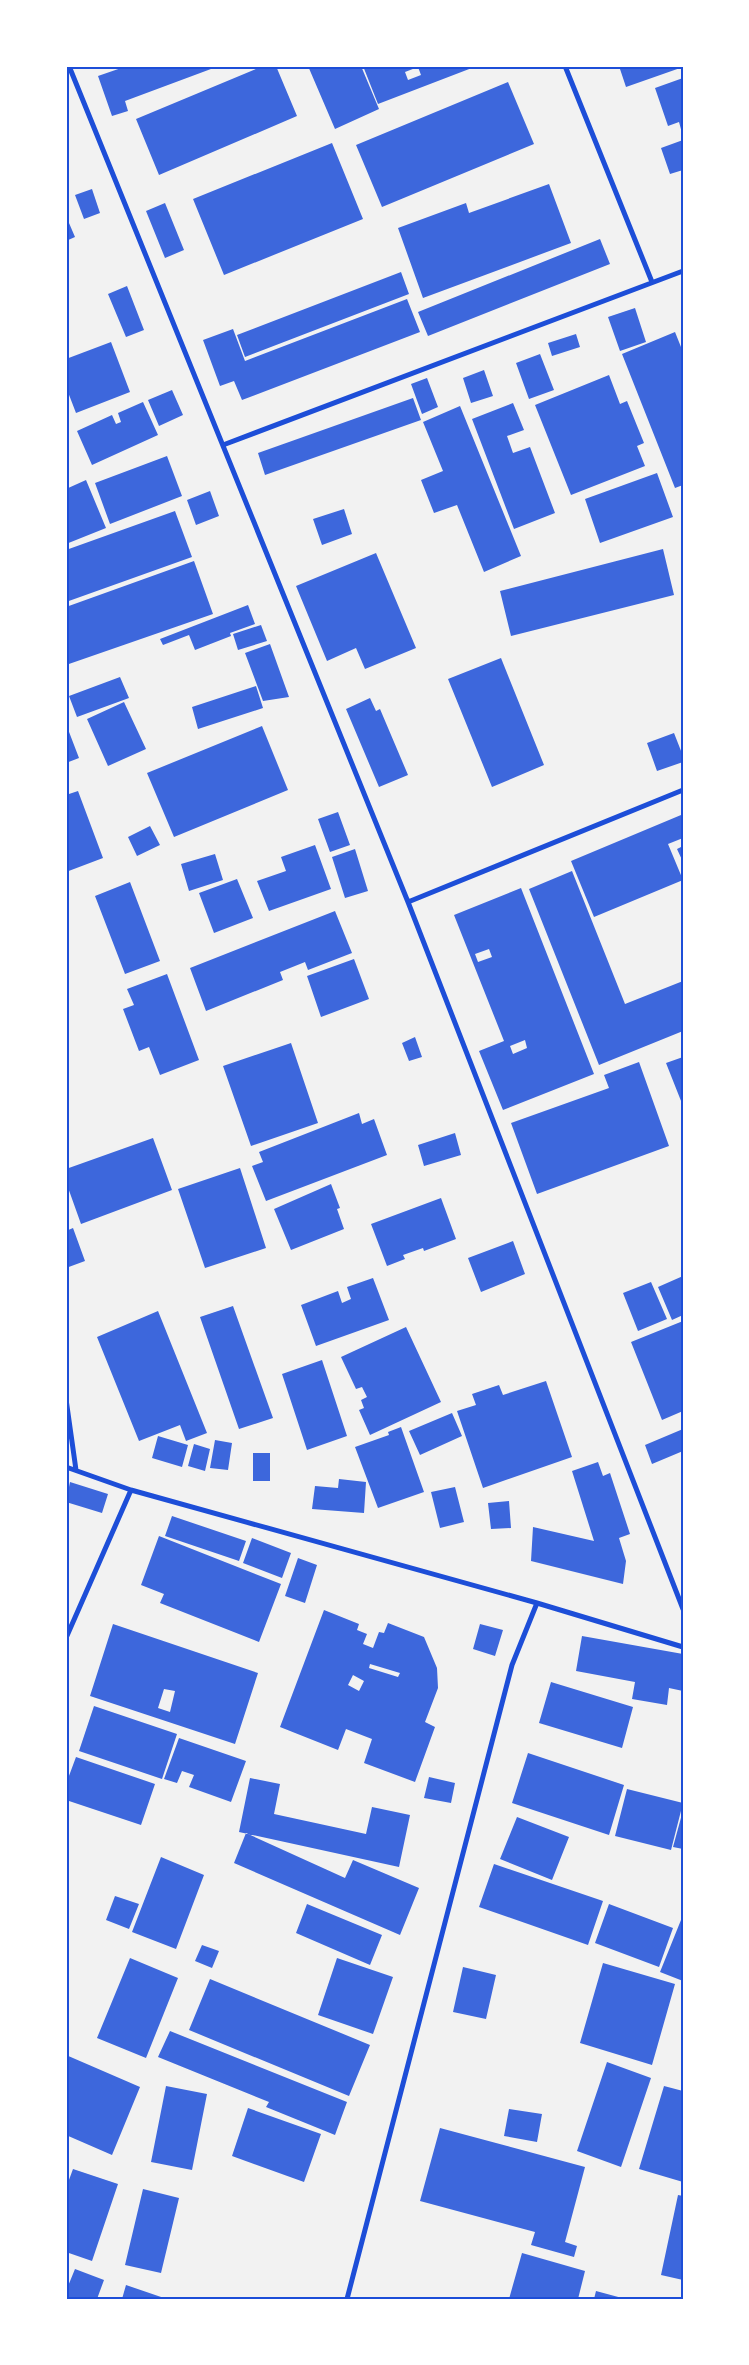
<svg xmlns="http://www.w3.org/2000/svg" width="749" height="2365" viewBox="0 0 749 2365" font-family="'Asap Condensed',sans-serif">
  <rect width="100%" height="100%" fill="#f2f2f2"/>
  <path fill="#3d67dc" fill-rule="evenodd" d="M127,66H219L125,101L128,111L112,116L98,76Z
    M263,66H276L297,116L159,175L136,119Z
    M308,66H361L379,109L335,129Z
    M363,66H477L378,104ZM418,67L421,75L408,80L405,72Z
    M619,66H683V67L626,87Z
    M683,78V133H682L679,122L668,126L655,88Z
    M508,82L534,144L382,207L356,145Z
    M683,140V170L670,174L661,148Z
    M332,143L363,219L224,275L193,199Z
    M549,184L571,243L423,298L398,228L466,203L469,213Z
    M92,189L100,213L84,219L75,195Z
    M165,203L184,250L165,258L146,211Z
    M66,216L75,237L66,241Z
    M600,239L610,264L428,336L418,312Z
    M401,272L409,294L245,357L237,335Z
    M127,286L144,330L126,337L108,294Z
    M407,299L420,332L242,400L234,381L220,386L203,340L233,329L245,361Z
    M635,308L646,342L620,351L608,317Z
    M675,332L683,352V485L675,488L622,354Z
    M576,334L580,347L552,356L548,343Z
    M111,342L130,392L76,413L66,387V359Z
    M540,354L554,390L529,399L516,363Z
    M484,370L493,396L471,403L463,378Z
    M609,375L620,404L627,401L644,443L637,446L645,466L571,495L535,405Z
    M427,378L438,407L422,414L411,384Z
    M172,390L183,415L159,426L148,400Z
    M413,398L421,420L265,475L258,453Z
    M143,402L158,435L92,465L77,431L112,415L116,424L121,422L118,413Z
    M513,403L524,430L507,436L513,453L530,447L555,513L514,529L472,419Z
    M460,406L521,556L484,572L457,505L434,513L421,480L443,471L423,422Z
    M167,456L182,496L110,524L95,483Z
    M657,473L673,517L600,543L585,499Z
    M86,480L106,528L66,544V489Z
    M210,491L219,516L196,525L187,500Z
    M344,509L352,534L322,545L313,519Z
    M175,511L192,557L66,602V550Z
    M663,549L674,595L511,636L500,591Z
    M376,553L416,648L365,669L356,648L327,661L296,586Z
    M194,561L213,614L66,665V607Z
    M248,605L255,624L230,633L231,636L195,650L189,635L163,645L160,639Z
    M261,625L267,641L238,650L233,634Z
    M270,644L289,697L263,701L245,653Z
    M501,658L544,765L492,787L448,679Z
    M120,677L129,698L77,717L69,696Z
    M256,686L263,708L198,729L192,707Z
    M370,698L376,711L380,709L408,775L379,787L346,709Z
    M124,702L146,749L108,766L87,719Z
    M66,724L79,758L66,763Z
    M262,726L288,790L174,837L147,773Z
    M674,733L683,756V762L657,771L647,743Z
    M78,791L103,858L66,872V795Z
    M338,812L350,845L330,852L318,819Z
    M681,815L683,838L668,844L683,880L594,917L571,861Z
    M150,826L160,845L137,856L128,837Z
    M315,845L331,889L269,911L257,881L286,871L281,857Z
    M683,846V862L677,849Z
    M355,849L368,891L345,898L332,857Z
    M215,854L223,880L189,891L181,864Z
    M572,871L625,1004L683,981V1031L599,1065L529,889Z
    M237,879L253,918L214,933L199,893Z
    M130,882L160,961L125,974L95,896Z
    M521,888L594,1074L503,1110L479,1051L504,1041L454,915ZM489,949L492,957L478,962L475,954ZM525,1040L527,1048L513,1054L510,1046Z
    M335,911L352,953L308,970L305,962L280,972L283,980L206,1011L190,968Z
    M354,959L369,999L321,1017L307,976Z
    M167,974L199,1060L160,1075L149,1047L139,1051L123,1009L134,1005L127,989Z
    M415,1037L422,1057L409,1061L402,1043Z
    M291,1043L318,1123L251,1146L223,1066Z
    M683,1057V1106L666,1063Z
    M639,1062L669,1146L537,1194L511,1123L609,1088L604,1075Z
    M359,1113L362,1124L374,1119L387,1155L266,1201L252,1166L263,1162L259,1152Z
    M455,1133L461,1155L424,1166L418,1145Z
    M153,1138L172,1190L81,1224L66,1182V1169Z
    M240,1168L266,1248L205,1268L178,1189Z
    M331,1184L340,1208L337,1209L344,1229L291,1250L274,1209Z
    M441,1198L456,1239L424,1251L423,1248L403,1255L405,1259L387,1266L371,1224Z
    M73,1228L85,1261L66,1268V1231Z
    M513,1241L525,1274L481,1292L468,1258Z
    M683,1276V1315L672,1320L658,1287Z
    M373,1278L389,1320L316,1346L301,1305L338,1291L342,1303L351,1299L347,1287Z
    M651,1282L667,1319L638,1331L623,1293Z
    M233,1306L273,1418L239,1429L200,1317Z
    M158,1311L207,1433L186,1441L180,1425L139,1441L97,1337Z
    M683,1321V1411L662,1420L631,1342Z
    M406,1327L441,1402L370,1435L359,1410L364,1408L361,1400L367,1397L362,1387L356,1389L341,1357Z
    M322,1360L347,1436L307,1450L282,1374Z
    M546,1381L572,1457L483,1488L457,1411L476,1405L472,1394L499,1385L503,1395Z
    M452,1413L462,1436L420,1455L409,1431Z
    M401,1427L424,1492L378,1508L355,1447L389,1435L388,1432Z
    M683,1429V1451L652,1464L645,1445Z
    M158,1436L188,1445L182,1467L152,1458Z
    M215,1440L232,1443L228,1470L210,1468Z
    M194,1444L210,1449L205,1471L188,1466Z
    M253,1453H270V1481H253Z
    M598,1462L603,1476L610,1473L630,1534L619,1538L626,1561L623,1584L531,1561L533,1527L594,1541L572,1471Z
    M339,1479L366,1482L364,1513L312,1509L315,1486L338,1488Z
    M70,1482L108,1494L102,1513L66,1502Z
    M455,1487L464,1522L440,1528L431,1492Z
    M509,1501L511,1528L491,1529L488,1503Z
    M172,1516L246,1541L239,1561L165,1536Z
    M159,1536L281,1584L259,1642L160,1603L164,1594L141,1585Z
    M252,1538L291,1553L282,1578L243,1563Z
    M298,1558L317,1565L305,1603L285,1596Z
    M324,1610L359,1624L357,1630L367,1634L363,1644L373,1648L379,1632L384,1633L388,1623L424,1637L437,1668L438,1688L425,1722L435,1727L415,1782L364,1763L372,1739L346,1729L338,1750L280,1727ZM370,1664L400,1673L398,1677L369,1668ZM353,1675L364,1681L359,1691L348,1685Z
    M113,1624L258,1673L235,1744L90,1696ZM164,1689L175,1691L170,1712L158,1708Z
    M480,1624L503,1630L495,1656L473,1649Z
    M582,1636L683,1654V1691L669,1688L667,1705L632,1699L635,1682L576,1671Z
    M551,1682L633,1707L622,1748L539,1723Z
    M94,1706L177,1734L162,1779L79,1751Z
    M179,1738L246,1761L231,1802L189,1787L194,1775L182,1771L177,1783L164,1779Z
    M528,1753L624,1785L609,1835L512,1803Z
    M76,1757L155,1784L141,1825L66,1800V1784Z
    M429,1777L455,1783L451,1803L424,1798Z
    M250,1778L280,1784L274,1814L366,1834L372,1807L410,1815L399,1867L239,1832Z
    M627,1789L683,1803L671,1850L615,1836Z
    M682,1814H683V1849L673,1847Z
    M517,1817L569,1837L552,1880L500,1859Z
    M246,1833L345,1878L353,1860L419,1888L400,1935L234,1863Z
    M161,1857L204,1875L176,1949L132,1932Z
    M494,1864L603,1901L588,1945L479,1907Z
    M115,1896L139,1904L129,1929L106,1920Z
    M307,1904L382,1935L370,1965L296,1933Z
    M609,1904L673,1928L659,1967L595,1943Z
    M683,1915V1981L660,1972Z
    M202,1945L219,1951L212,1968L195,1961Z
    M130,1958L178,1978L146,2058L97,2038Z
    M337,1958L393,1977L373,2034L318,2015Z
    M603,1963L675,1984L652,2065L580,2043Z
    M463,1967L496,1975L486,2019L453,2012Z
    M210,1979L370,2045L349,2096L189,2030Z
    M170,2031L347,2102L335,2135L266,2107L269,2102L158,2057Z
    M66,2055L140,2087L112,2155L66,2135Z
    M607,2062L651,2078L621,2167L577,2151Z
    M166,2086L207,2094L192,2170L151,2162Z
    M664,2086L683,2091V2182L639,2169Z
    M248,2108L321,2134L304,2182L232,2156Z
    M509,2109L542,2114L537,2142L504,2136Z
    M440,2128L585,2167L565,2242L577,2246L574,2257L531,2245L535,2232L420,2201Z
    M73,2169L118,2184L92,2261L66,2252V2188Z
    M143,2189L179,2198L161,2273L125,2265Z
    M678,2195L683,2196V2280L661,2275Z
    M522,2253L585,2271L578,2299H509Z
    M75,2269L104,2280L97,2299H66V2291Z
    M126,2285L164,2298V2299H122Z
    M596,2291L622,2298V2299H594Z"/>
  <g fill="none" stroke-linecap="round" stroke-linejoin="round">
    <path stroke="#1d4ed8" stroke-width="5" d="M69,66L408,902L683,1609
      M565,66L652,282
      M223,445L683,271
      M408,902L683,790
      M66,1399L76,1470
      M66,1467L131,1490L537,1603L683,1647
      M66,1638L131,1490
      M347,2299L512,1665L537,1603"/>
  </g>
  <rect width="749" height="2365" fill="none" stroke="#ffffff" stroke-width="135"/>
  <rect x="68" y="68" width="614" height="2230" fill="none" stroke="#1d4ed8" stroke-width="2"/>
</svg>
